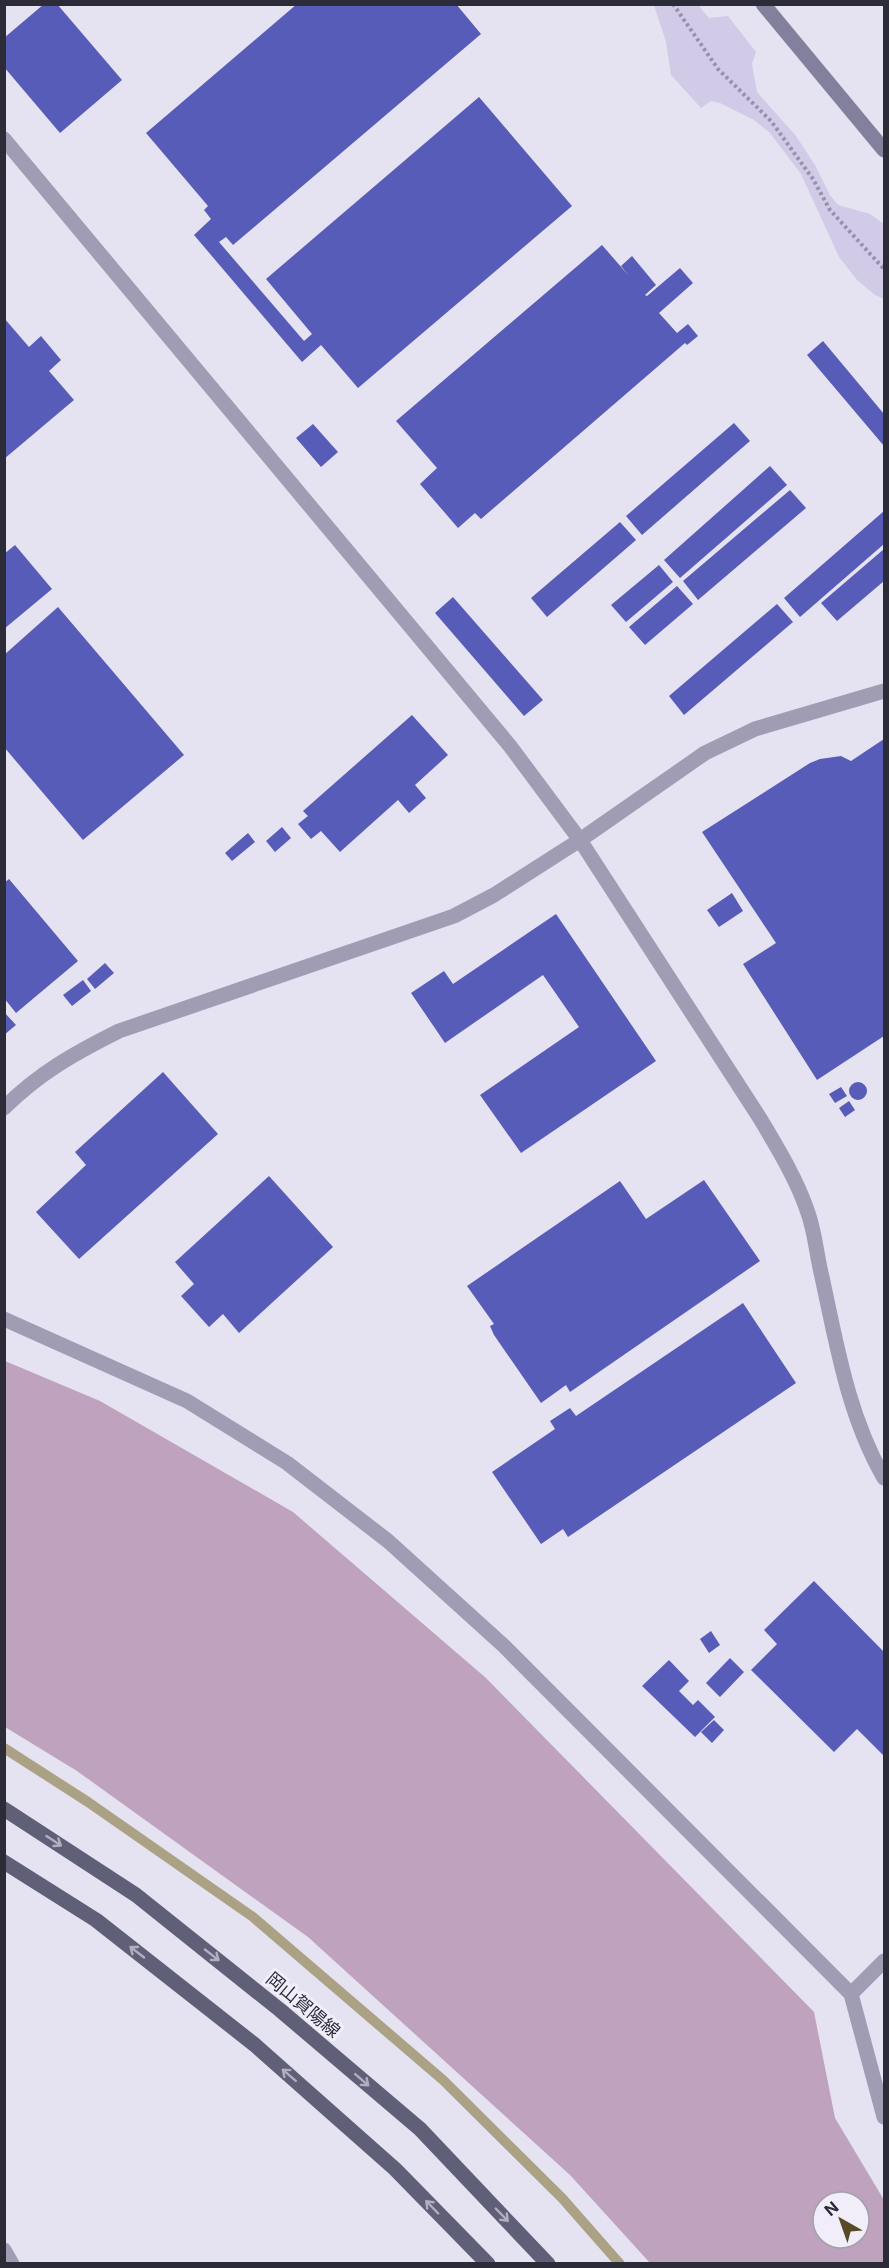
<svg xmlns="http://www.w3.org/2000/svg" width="889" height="2268" viewBox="0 0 889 2268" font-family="Inter,'Noto Sans JP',sans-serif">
  <rect width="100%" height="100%" fill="#e5e2f1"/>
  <path fill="#bfa3be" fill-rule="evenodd" d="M5,1361L100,1401L293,1512L486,1678L814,2012L835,2118L884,2200V2263H650L570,2175L308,1937L77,1771L5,1727ZM823,2202H859V2238H823Z"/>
  <path fill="#d2cbe7" d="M654,5H698L709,18L728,16L756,52L752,64L757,92L796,136L815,165L830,195L838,205L870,214L884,224V299L875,295L857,280L839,257L801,174L770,133L754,120L720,103L711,101L701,108L671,75L666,42Z"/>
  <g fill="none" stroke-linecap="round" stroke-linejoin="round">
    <path stroke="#aba184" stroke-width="10" d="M4,1748L88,1802L253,1917L443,2080L562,2198L620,2264"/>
  </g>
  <path fill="#585cb9" d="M44,4H57L122,80L60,133L4,67V38Z
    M297,4H456L481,34L233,245L226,237L219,242L304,341L312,334L266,279L479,97L572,206L358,388L321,345L302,362L194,235L211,219L204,210L208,206L146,133Z
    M602,245L629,276L621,266L632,256L656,285L645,295L647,296L680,268L693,283L659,313L677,333L688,324L698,336L687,345L685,343L481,519L475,513L458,528L420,484L437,468L396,421Z
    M4,318L29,347L41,336L61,360L49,371L74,400L4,459Z
    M823,341L884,414V446L807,355Z
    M734,423L750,441L642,535L626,516Z
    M313,424L338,452L321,467L296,438Z
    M770,466L787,485L680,578L664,560Z
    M790,490L806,508L698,600L683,581Z
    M884,511V544L800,617L784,598Z
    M620,522L636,540L547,617L531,598Z
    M15,545L52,589L4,629V554Z
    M884,549V581L837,621L821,603Z
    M659,565L673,582L626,622L611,605Z
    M677,586L693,604L645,645L629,627Z
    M453,597L543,700L524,716L435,613Z
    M777,604L793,622L684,715L669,696Z
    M58,607L184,755L83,840L4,747V655Z
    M412,715L448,755L415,785L426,798L409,813L398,800L340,852L321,831L311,839L298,824L308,816L303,811Z
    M884,739V1036L817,1080L743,964L776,943L702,832L810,763L820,759L841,756L851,761Z
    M282,827L291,838L275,852L266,841Z
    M248,833L255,842L232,861L225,853Z
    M9,879L78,961L16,1013L4,998V883Z
    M732,893L743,911L719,927L707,910Z
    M556,914L656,1061L521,1153L480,1095L579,1027L543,975L445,1043L411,993L444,971L453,984Z
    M105,963L114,973L95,989L87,979Z
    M83,980L91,991L72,1006L63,995Z
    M4,1012L16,1025L4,1035Z
    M163,1072L218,1134L79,1259L36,1212L86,1165L75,1152Z
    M849 1091a9 9 0 1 1 18 0a9 9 0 1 1-18 0Z
    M841,1087L847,1096L835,1103L829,1094Z
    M849,1101L855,1110L845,1117L839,1108Z
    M269,1176L333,1247L239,1333L223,1314L209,1327L181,1296L194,1284L175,1262Z
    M704,1180L760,1261L570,1392L566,1385L541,1403L494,1335L490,1326L494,1324L467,1286L620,1181L646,1219Z
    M743,1303L796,1383L568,1537L563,1529L541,1544L492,1472L555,1429L550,1421L570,1408L576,1416Z
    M814,1581L884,1652V1756L857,1729L834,1752L751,1670L777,1644L764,1630Z
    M711,1631L720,1645L709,1653L700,1639Z
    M730,1658L744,1672L720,1697L706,1683Z
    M669,1660L689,1681L679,1691L693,1705L698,1700L715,1717L695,1737L642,1686Z
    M714,1720L724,1730L712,1743L701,1732Z"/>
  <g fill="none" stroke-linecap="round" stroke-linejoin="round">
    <path stroke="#9692ad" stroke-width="4" stroke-dasharray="3 3" stroke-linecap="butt" d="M673,4L718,69L771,121L813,179L830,210L884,269"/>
    <path stroke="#a09cb4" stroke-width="15" d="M4,139L510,746L580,840L761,1120C778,1149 796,1178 807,1210C814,1228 816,1249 820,1268C836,1340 847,1414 884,1478
      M4,1108C39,1073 75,1053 119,1031L454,916L494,895L580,840L705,753L755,729L884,691
      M4,1319L187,1401L287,1463L388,1541L504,1646L851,1994L884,2117
      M851,1994L884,1961
      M4,2250L12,2264"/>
    <path stroke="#82809c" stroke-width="15" d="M763,4L884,150"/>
    <path stroke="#605f78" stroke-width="15" d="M4,1809L136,1895L280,2010L420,2129L548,2264
      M4,1862L96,1920L255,2045L395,2169L488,2264"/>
  </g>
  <defs><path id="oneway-shaft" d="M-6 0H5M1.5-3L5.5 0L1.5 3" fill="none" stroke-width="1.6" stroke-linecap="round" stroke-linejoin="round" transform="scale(1.5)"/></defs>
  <g stroke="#b0aebf">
    <use href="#oneway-shaft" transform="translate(54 1841) rotate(33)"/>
    <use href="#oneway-shaft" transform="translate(137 1952) rotate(-142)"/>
    <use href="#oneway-shaft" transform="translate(212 1955) rotate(38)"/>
    <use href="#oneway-shaft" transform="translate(289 2075) rotate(-139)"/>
    <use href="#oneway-shaft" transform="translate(362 2080) rotate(41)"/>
    <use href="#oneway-shaft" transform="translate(432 2207) rotate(-134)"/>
    <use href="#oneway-shaft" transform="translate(502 2215) rotate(46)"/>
  </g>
  <g text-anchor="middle" stroke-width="6" stroke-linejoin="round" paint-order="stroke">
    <g font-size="18" fill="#2c2c38" stroke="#f1eef9">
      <text transform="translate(303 2005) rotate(40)" y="6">岡山賀陽線</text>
    </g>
  </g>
  <rect width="889" height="2268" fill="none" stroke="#2c2c38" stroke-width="12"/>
  <g transform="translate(841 2220) rotate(320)"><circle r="28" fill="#f1eef9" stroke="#a2a0ac" stroke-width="1.5"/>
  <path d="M0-4.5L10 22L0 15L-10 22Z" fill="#564b25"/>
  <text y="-9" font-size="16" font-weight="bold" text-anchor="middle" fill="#2c2c38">N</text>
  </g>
</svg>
